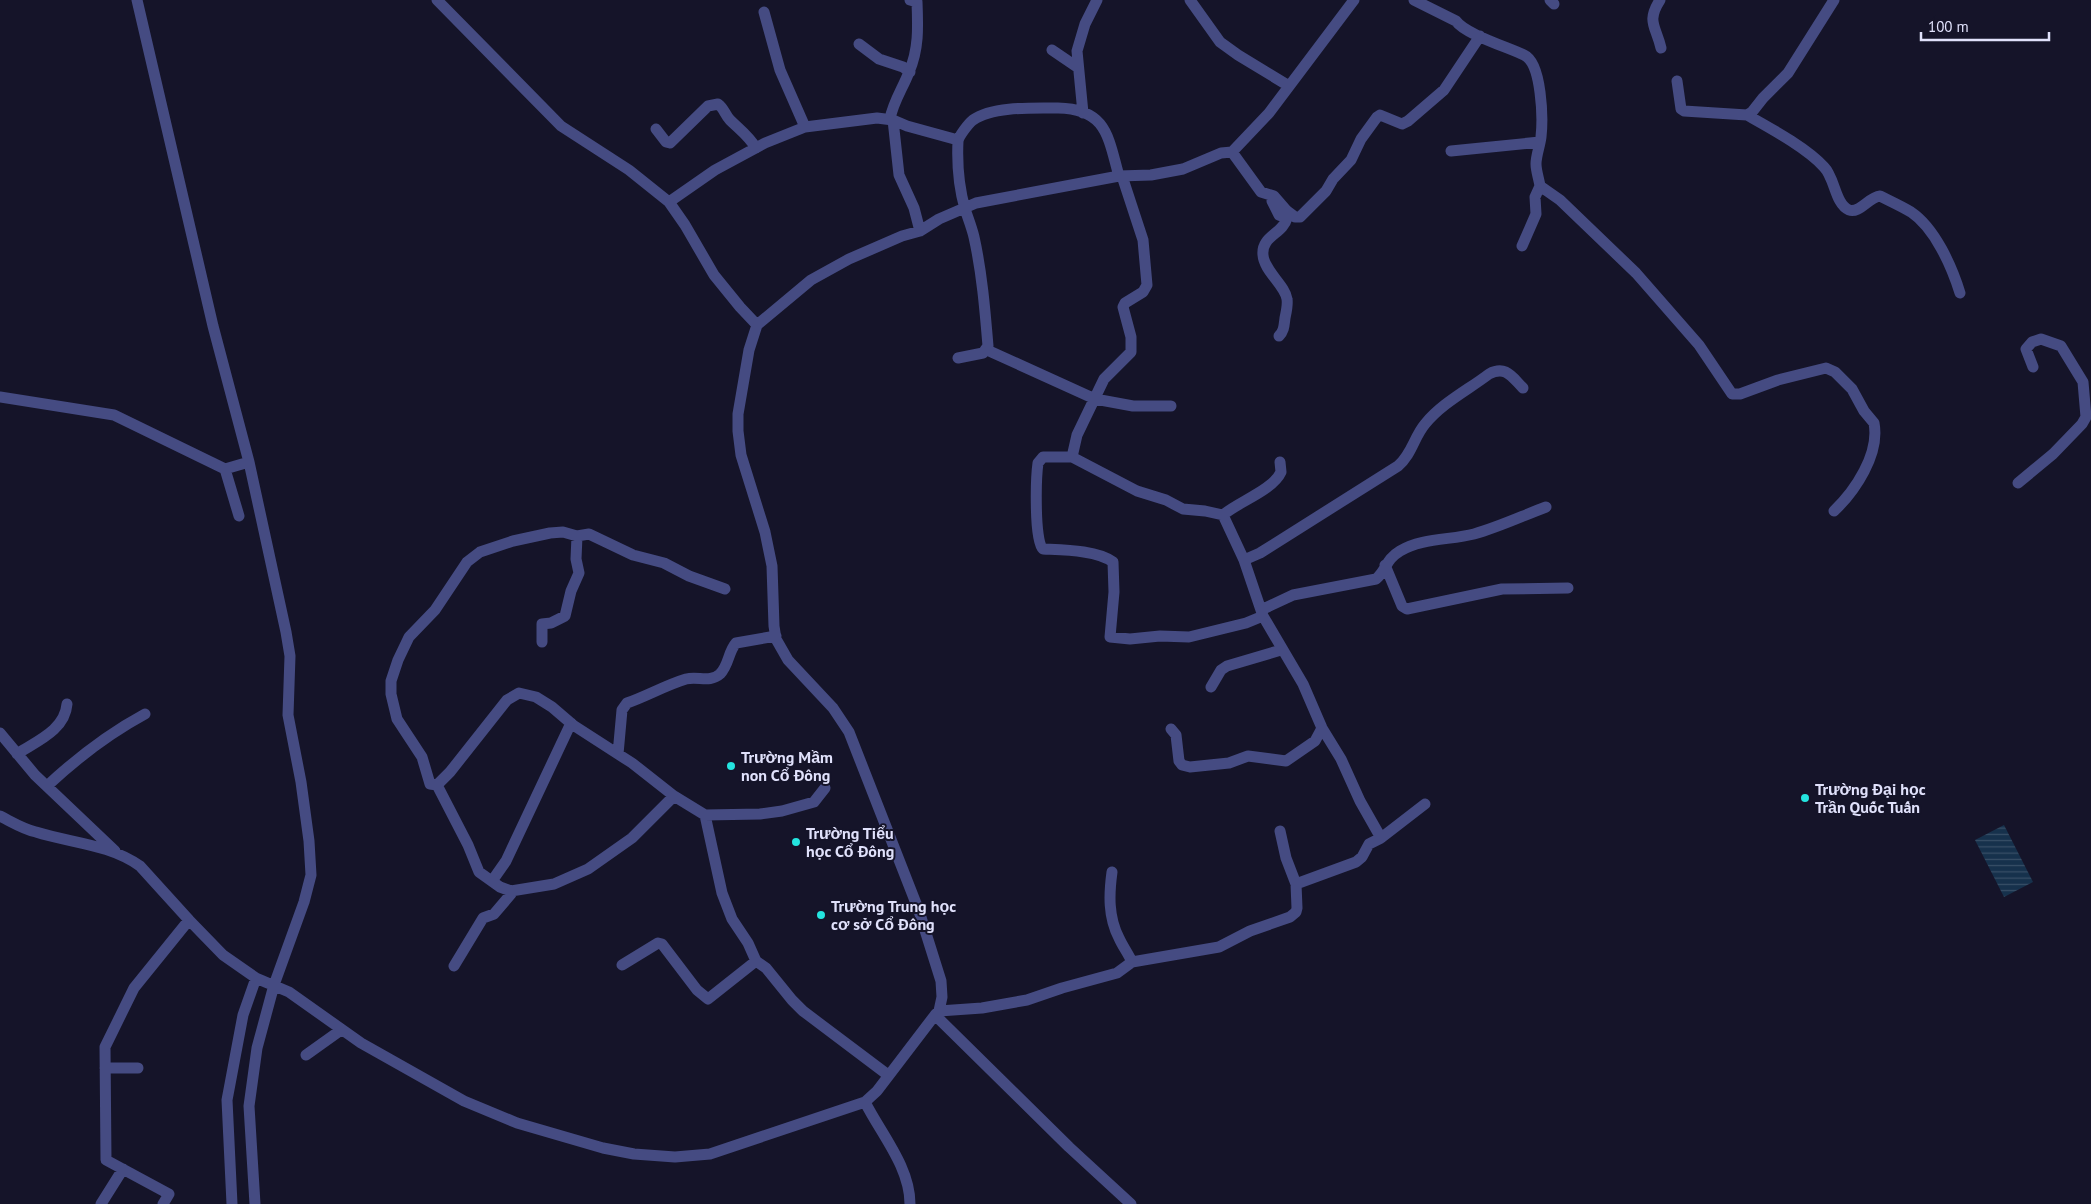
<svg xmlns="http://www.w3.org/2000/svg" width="2091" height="1204" viewBox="0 0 2091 1204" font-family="'PT Sans',sans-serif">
  <defs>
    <pattern id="water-rules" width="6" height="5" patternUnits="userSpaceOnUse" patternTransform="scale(1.25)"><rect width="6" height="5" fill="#16314c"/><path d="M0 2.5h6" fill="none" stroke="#384f67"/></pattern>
  </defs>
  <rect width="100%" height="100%" fill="#151429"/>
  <path fill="url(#water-rules)" d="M2004,825L2033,882L2004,897L1975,840Z"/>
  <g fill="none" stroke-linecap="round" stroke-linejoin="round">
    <path stroke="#454b82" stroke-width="11" d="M137,0L213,326L249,462L286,632L290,656L288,715L301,782L309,841L311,875L304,902L274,985L257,1048L249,1106L255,1204
      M437,0L561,126L629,170L669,202L685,225L714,275L740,307L757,325
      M1190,0L1220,42L1238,55L1289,86
      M1414,0L1456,21C1465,34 1507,47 1524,55C1542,63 1543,119 1541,137C1540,146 1536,155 1536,164C1536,171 1539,179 1540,186L1560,200L1636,273L1699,345L1732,394H1740L1778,380L1826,368L1835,372L1852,389L1864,411L1874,423C1880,454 1855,491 1834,511
      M1550,0L1554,4
      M1660,0C1646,22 1656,26 1661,48
      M764,12L780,70L805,127
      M859,44L879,59L903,67L910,72
      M1052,50L1077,67
      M1677,81L1681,109L1684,111L1747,115L1752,112L1763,98L1788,73L1834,0
      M1083,113L1077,51L1085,24L1097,0
      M1747,115C1770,128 1807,148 1824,167C1835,178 1835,204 1849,210C1859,214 1869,197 1880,196C1890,201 1901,206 1911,212C1935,228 1952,267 1960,293
      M890,119C893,102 903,88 909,72C919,49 918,27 917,2L910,0
      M893,120L899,175L914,208L920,231
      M656,129L666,142L670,143L708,106L718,104C724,108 725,115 730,120C740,130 748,135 756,148
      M1451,151L1540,142
      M1232,152L1261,192L1274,196L1287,211L1295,217H1300L1326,191L1333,179L1351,160L1361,139L1377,117L1380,115L1402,124L1408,121L1444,90L1480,36
      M1122,176L1143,240L1147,285L1143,292L1125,303L1123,307L1131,337V352L1104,379L1077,435L1072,457L1137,491L1166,500L1183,509L1205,511L1223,515C1238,502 1273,490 1281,472L1280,462
      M1272,201L1279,215L1287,218C1283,234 1261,236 1263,255C1264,271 1285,285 1287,299C1288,305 1286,313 1285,318C1284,326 1284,331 1279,336
      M669,202L715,170L765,143L805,127L877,118L893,120L907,126L958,140
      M1522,246L1536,214L1535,197L1540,186
      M987,350L1095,399L1133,406H1171
      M958,358L983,353L988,346C985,310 982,273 974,237C972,228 968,218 965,209C959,188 957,162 958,141C959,136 968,124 973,120C992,106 1035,108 1058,108C1107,109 1108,137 1119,176
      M0,397L114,415L225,469L249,462
      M1072,457H1043L1038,463C1036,477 1034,541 1043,549C1063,550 1097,550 1113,562L1114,592L1110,637L1130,639L1160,636L1189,637L1246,623L1263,616
      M225,469L239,516
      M2018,483L2053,454L2082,424L2086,417L2083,382L2061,346L2041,339L2032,342L2026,349L2033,367
      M1223,515L1244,560L1263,616L1303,684L1322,728L1341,759L1360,801L1381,838
      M1244,560L1260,553L1398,466C1412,454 1414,437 1425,424C1442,403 1468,390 1489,374C1506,365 1512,377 1523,388
      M1385,565L1402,606L1407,609L1502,589L1568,588
      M1261,610L1293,595L1376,579C1387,570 1385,560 1400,551C1421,538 1451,540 1474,534C1499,527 1522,516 1546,507
      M542,642V624L551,623L565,616L571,591L579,573L576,559L577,536
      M1211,687L1221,670L1227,666L1281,650
      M1171,729L1176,735L1179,761L1182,765L1190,767L1229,763L1248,756L1286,761L1315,741L1322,728
      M0,733L35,775L115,851
      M17,754C37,741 65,730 67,704
      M618,754L622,710L627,703C647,696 666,685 686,679C698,676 710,683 720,674C729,665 728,652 736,643L776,636
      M437,785L468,845L479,872L500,887L511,891L554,884L588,869L632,838L674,796L705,815L760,814L782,811L814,802L825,788
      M47,786C77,758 108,734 145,714
      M674,796L632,763L573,725L552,707L536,697L519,693L507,700L450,772L437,785L430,784L422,757L397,719L391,694V681L398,660L409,637L435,610L467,562L480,552L513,541L550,533L563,532L577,536L589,534L633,555L664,563L689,576L725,589
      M705,815L722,893L732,919L748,943L756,961L766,968L792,1000L803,1011L888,1075
      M0,816C12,822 23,829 36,832C71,843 109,844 140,866L189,920L223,955L256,978L289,992L361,1043L464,1101L517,1123L603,1148L634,1154L675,1157L710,1154L865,1102L877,1091L935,1015L1069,1147L1131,1204
      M1112,872C1109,894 1108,917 1119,938C1123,947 1128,953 1132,962
      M492,881L506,861L571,723
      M1296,884L1356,862L1362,857L1369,844L1381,838L1425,804
      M622,965L658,943L662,944L697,990L708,999L756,961
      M454,966L483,918L494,914L511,894V891
      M939,1011L982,1008L1027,1000L1062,988L1117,973L1132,962L1219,947L1250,931L1290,917L1296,912L1297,908L1296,884L1286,858L1280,831
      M935,1015L939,1011L942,997L941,981L919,911L849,732L833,708L788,660L776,639L774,626L772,566L765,532L741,455L738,431V414L749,350L757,325L811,280L849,259L902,236L920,231L939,219L976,203L1119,176L1151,175L1183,169L1221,153L1232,152L1269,113L1354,0
      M306,1055L341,1030
      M105,1068H138
      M865,1102C881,1134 910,1167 910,1204
      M101,1204L123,1169
      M163,1204L169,1194L106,1160L105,1047L134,988L189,920
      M232,1204L227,1100L243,1015L256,978"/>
  </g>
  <g fill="#24e4df" stroke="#151429" stroke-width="2">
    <circle cx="731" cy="766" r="5"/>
    <circle cx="1805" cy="798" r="5"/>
    <circle cx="796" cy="842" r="5"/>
    <circle cx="821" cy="915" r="5"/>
  </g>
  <g text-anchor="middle" stroke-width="4" stroke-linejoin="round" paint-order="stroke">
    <g font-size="16" font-weight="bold" fill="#e0e1fb" stroke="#151429" text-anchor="start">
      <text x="741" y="763">Trường Mầm<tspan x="741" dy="18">non Cổ Đông</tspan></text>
      <text x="1815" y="795">Trường Đại học<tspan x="1815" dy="18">Trần Quốc Tuấn</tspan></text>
      <text x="806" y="839">Trường Tiểu<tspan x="806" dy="18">học Cổ Đông</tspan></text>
      <text x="831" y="912">Trường Trung học<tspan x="831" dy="18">cơ sở Cổ Đông</tspan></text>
    </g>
  </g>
  <path d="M1921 32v8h128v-8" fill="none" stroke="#e0e1fb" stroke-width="2.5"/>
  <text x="1928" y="32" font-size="15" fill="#e0e1fb" stroke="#151429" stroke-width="4" paint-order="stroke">100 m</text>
</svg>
